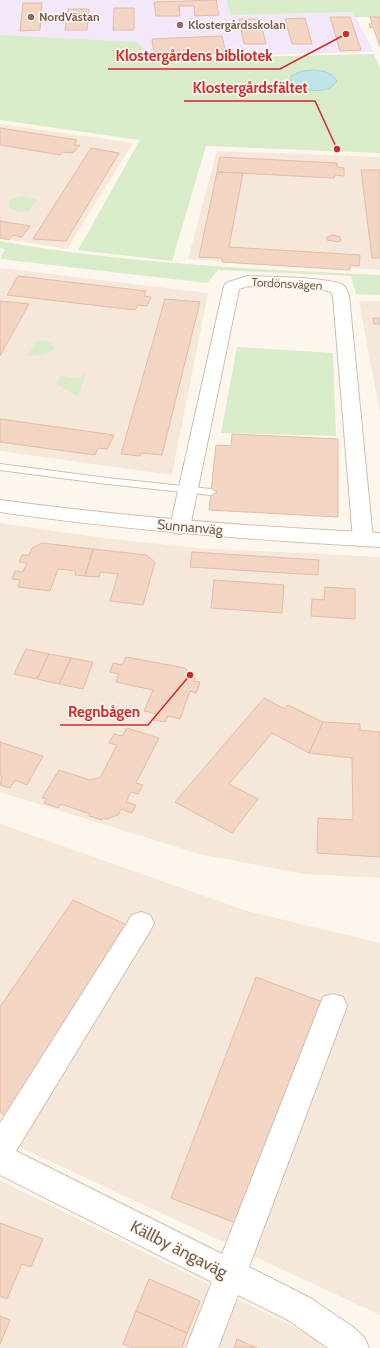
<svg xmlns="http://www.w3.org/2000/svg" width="380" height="1348" viewBox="0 0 380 1348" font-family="Cabin,sans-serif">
  <rect width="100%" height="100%" fill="#fdf6ec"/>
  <path fill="#f5e8da" d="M0,124L133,143L67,249L0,238Z
    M217,151L380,157V270L188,259Z
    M0,268L208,293L172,475L0,451Z
    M359,301H380V413L369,355Z
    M0,523L103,538L197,548L380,557V878L304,874L199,854L0,792Z
    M0,824L247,911L380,943V1315L0,1138Z
    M0,1180L312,1336L324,1348H0Z"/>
  <path fill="#f3e8fa" d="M0,0H226L231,15L353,12L374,52L173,57L153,59L0,35Z"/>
  <path fill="#d8ecc9" d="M226,0H380V17H355L353,12L231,15Z
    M0,35L137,42L153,59L374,54L380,69V153L206,146L172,261L78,250L140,140L0,120Z
    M22,196L38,200L28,211L19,212L9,208L8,205L11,199Z
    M0,241C125,264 253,269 380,275V295L356,294L351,276L218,270L207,283L0,259L5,249L0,248Z
    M44,340L52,343L54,348L52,351L42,355L27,356L35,342Z
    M237,347L333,353L336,436L221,433Z
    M86,374L78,397L57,384C58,372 65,377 74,378C78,378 82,376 86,374Z"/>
  <path fill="#bfe3e8" stroke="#a5d3da" d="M314,70C323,71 332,72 337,81C328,96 302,91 291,82V76L302,71Z"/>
  <path fill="#f3d5c3" stroke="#e6bba3" d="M216,0L219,15L195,16L194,6H179L180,16H156L154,2Z
    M23,3H42L40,30L20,31Z
    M114,8H134V30H113Z
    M68,9H89L87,30H65Z
    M330,17H350L361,50L340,51Z
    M370,17H380V47L373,27L370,28L369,24H372Z
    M305,18L312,44H292L285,19Z
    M239,19H260L266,44H244Z
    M222,36L226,53L154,55L152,39Z
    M0,128L77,140L74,145H80L73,153L63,152L60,155L0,145Z
    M91,148L119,153L66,241L33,239Z
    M220,157L337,163V167L344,168V176L335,175L334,178L217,172Z
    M361,170H380V258H372Z
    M217,172L243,173L229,247L360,255L359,266L350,265V270L222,262V258L199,257Z
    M0,221L30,226L22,237L13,235L9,240L0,238Z
    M333,235L340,237L341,240L338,242L327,240V237Z
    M18,276L146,291L144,296L151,297L147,306L138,305L135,310L7,295Z
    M165,299L200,302L162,455L141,453L140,456L121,454Z
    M0,301L29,304L0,356Z
    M373,318H380V324H374Z
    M0,419L114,435L107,449L98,448L95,455L0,442Z
    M232,434L338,439V517L209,510L216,445L231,446Z
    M42,543L93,549L85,576L75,575L76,571L58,569L50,591L18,587L20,580L12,579L15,571L23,572L27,563L19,562L22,555H29L32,548Z
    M93,549L146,555L155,562L143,605L110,601L118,574L100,572L99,577L85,576Z
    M192,552L319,560L318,575L190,567Z
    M214,580L284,585L282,613L211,608Z
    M325,587L355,589V619L311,616L312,599L324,600Z
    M26,649L49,654L37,679L14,674Z
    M49,654L71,658L59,684L37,679Z
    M126,657L185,668L195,678L194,681L200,682L196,693L190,691L180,719L168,716L165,722L154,720L157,714L144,711L153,690L116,682L119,674L110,672L113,663L122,665Z
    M71,658L93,662L83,689L59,684Z
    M264,698L285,709L288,705L323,722L309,753L272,733L229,784L258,799L232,833L175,802Z
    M323,722L360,724V730L380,732V857L317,853L318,818L353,820L352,758L309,753Z
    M127,728L159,738L136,783L143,785L138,794L131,792L126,802L136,805L132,813L121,809L118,815L107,819L103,818L102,820L89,816L90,814L61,804L58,808L44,803L47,799L42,798L59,770L90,780L100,778L117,745L109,743L114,734L122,736Z
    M0,742L43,756L27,785L15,780L10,788L0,785L2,776H0Z
    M73,900L129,926L6,1116L0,1112V1007Z
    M256,977L333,1006L246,1227L171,1198Z
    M0,1223L43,1239L31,1267L22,1264L7,1299L0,1296Z
    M149,1279L200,1301L187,1333L136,1311Z
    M136,1311L187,1333L182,1348H133L123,1344Z
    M0,1316L10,1320L0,1344Z
    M237,1339L257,1348H234Z"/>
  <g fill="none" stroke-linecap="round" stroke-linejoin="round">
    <defs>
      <path id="service" d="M0,464L107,478L211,489L216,492L211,495L107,484L0,470Z"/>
      <path id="minor" d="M247,276C266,277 329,277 343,285C346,287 348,293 349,296L373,539L370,544L363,546L356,544L353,539L333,296L331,292L324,290L248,286L239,289L190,527L187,532L180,534L173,532L170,527L224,286L226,283Z
        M141,912L150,915L154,923L150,931L16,1151L222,1254L323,997L333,994L343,997L347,1006L249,1267L310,1298L353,1327L364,1337L369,1348H328L288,1320L238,1295L218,1348H186L212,1282L0,1175V1123L132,915Z"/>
      <path id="tertiary" d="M0,500C126,517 253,527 380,533V547C253,540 126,530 0,512Z"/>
    </defs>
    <use href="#service" stroke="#d1beb0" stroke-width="2"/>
    <use href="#minor" stroke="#d1beb0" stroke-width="2"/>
    <use href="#tertiary" stroke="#d1beb0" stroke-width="2"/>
    <use href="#service" fill="#fff" fill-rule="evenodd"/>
    <use href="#minor" fill="#fff" fill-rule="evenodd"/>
    <use href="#tertiary" fill="#fff" fill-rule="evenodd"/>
  </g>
  <g fill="#8d6e63" stroke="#fffaf3" stroke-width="1.5">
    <circle cx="31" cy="17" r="4"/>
    <circle cx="180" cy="25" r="4"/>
  </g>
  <g text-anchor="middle" stroke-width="3" stroke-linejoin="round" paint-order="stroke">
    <g font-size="12" font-weight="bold" fill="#785e54" stroke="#fffaf3" text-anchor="start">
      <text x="39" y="21">NordVästan</text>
      <text x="188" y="29">Klostergårdsskolan</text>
    </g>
    <g font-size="12" fill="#7a5c4d" stroke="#fffaf3">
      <text transform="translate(287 284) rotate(3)" y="4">Tordönsvägen</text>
    </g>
    <g font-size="14" fill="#7a5c4d" stroke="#fffaf3">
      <text transform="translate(190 527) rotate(5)" y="5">Sunnanväg</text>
    </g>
    <g font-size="17" fill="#7a5c4d" stroke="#fffaf3">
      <text transform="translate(179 1249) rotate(27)" y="6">Källby ängaväg</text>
    </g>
  </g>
  <path fill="none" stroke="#d62828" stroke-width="1.5" d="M346 34L280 69H108M337 149L315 101H184M190 675L148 725H60"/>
  <g fill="#d62828" stroke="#fffaf3" stroke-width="1.5">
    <circle cx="346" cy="34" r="4"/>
    <circle cx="337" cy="149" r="4"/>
    <circle cx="190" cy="675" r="4"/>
  </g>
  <g font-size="15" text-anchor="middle" font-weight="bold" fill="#d62828" stroke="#fffaf3" stroke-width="3" stroke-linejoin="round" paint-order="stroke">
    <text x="194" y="61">Klostergårdens bibliotek</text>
    <text x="250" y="93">Klostergårdsfältet</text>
    <text x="104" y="717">Regnbågen</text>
  </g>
</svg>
